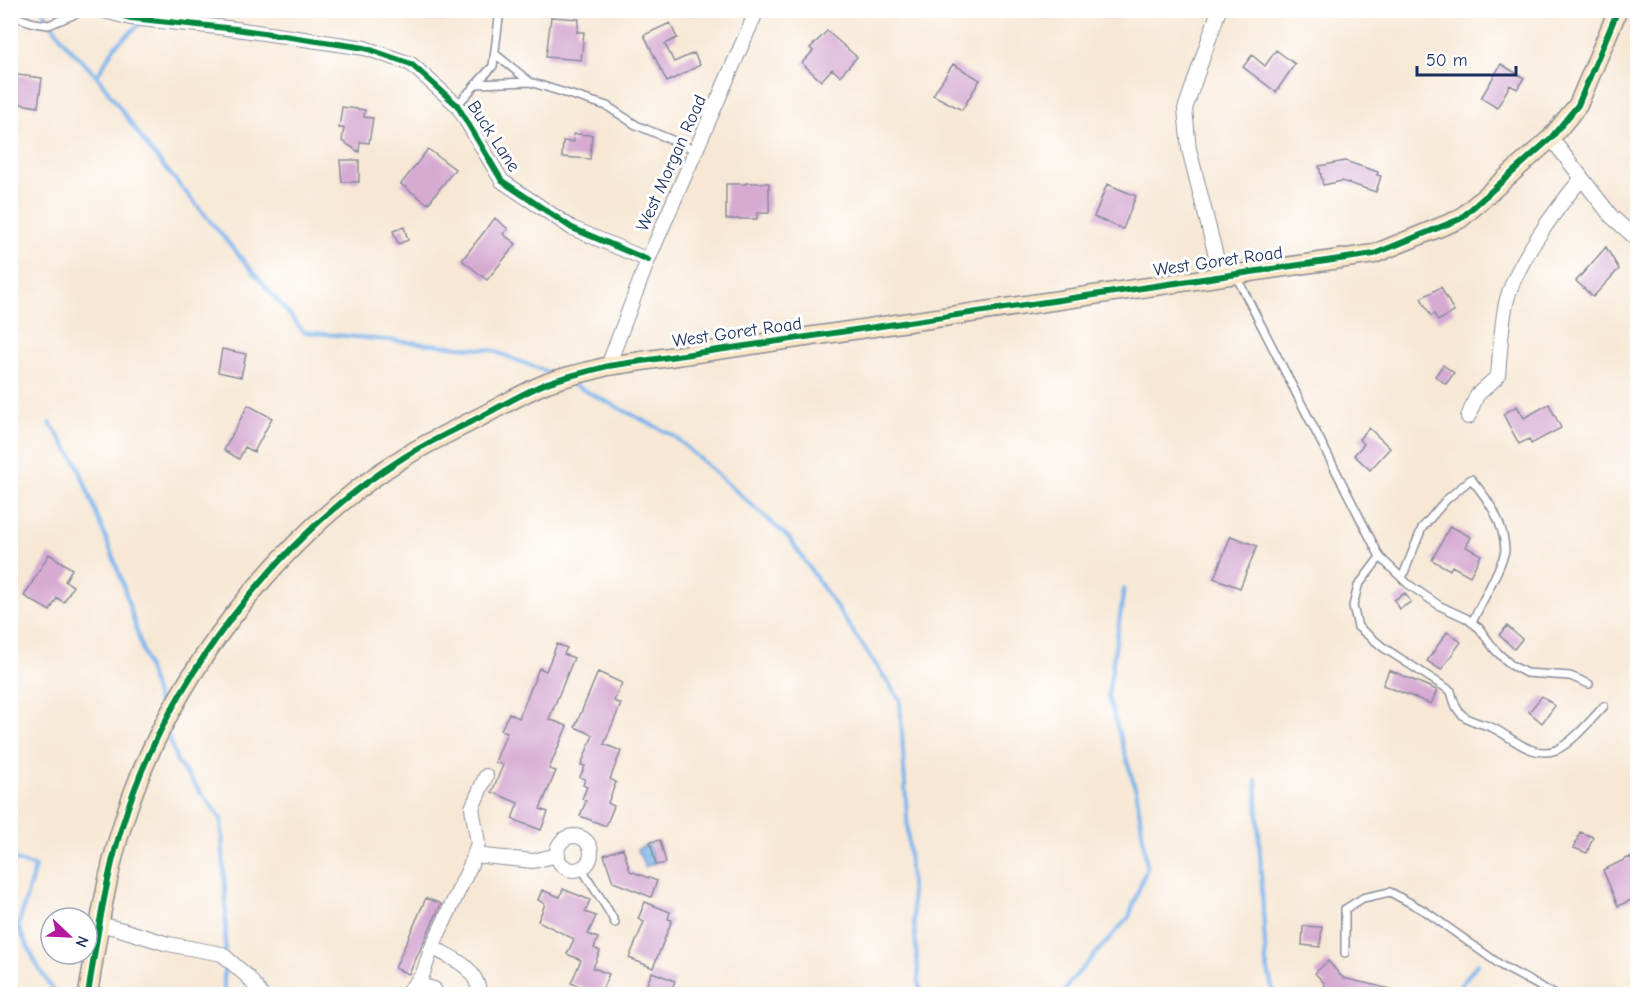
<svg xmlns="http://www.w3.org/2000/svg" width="1648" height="1005" viewBox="0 0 1648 1005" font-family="'Comic Neue',sans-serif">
  <defs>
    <pattern id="water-ripples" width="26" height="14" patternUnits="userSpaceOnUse" patternTransform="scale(1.5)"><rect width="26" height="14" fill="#7bb4eb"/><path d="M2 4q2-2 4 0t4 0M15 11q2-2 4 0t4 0" fill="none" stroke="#6493c2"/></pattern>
  </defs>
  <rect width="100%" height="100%" fill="#fff"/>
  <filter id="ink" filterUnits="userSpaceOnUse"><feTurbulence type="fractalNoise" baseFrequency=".0167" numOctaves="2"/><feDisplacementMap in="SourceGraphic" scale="12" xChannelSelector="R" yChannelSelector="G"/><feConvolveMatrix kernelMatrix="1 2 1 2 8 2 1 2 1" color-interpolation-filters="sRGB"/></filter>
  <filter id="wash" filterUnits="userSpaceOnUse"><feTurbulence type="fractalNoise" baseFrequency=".008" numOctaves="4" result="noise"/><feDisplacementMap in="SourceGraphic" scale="24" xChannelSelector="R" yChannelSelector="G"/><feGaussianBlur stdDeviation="1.35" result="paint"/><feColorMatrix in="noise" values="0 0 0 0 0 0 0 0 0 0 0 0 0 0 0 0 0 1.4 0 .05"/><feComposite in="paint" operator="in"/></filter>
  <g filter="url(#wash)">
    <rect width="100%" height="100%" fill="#f7e8d5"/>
    <path fill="url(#water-ripples)" stroke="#4b72a4" stroke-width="1.5" d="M648,844L655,863L645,867L637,849Z"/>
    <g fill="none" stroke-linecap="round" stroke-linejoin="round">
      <path stroke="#7bb4eb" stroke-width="4" d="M42,10L67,46L97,76
        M141,23L115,46L97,76L150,150L304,332L491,350L555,375
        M570,383L674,436L789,538L900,700L912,901L920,994
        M50,423L77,463L121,578L162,715
        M168,734L177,762L221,818L226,906L225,952
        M1256,780L1266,963L1274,994
        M10,858L35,867L18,927L37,965L55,994
        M224,994V963
        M1063,994L1070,982L1129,917L1147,867L1137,794L1108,696L1124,589
        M1454,994L1478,963"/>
    </g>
    <g id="blocks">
      <path fill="#d6aad3" d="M551,17L579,19L577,32H584L581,60L546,57Z
        M670,23L677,38L665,44L674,62L694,53L700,65L667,82L644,35Z
        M827,31L857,57L840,76L832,69L821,81L802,63L813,51L810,48Z
        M1276,50L1295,64L1276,92L1243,67L1252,55L1265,66Z
        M953,64L980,80L962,110L933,95Z
        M1501,64L1524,78L1517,89L1510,85L1497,108L1481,98Z
        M10,74L42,78L38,107L10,102Z
        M342,107L365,110L364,117L373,118L369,143L360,142L359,152L342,141L344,128H339Z
        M573,134L592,135L590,159L562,157L563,141L574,142Z
        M428,149L455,169L428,204L401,184Z
        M340,160H359V182H342Z
        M1345,161L1378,172L1377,175L1381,176L1376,192L1342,181L1323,185L1319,166Z
        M746,183H769V213H757V219H726V184H746Z
        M1107,184L1136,196L1123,229L1094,217Z
        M495,218L508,229L503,234L516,244L487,280L462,260Z
        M404,227L408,240L398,244L393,231Z
        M1606,247L1619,269L1593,297L1576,281Z
        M1441,287L1454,312L1438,321L1434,314L1431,316L1421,298Z
        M222,349L246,354L241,377L218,372Z
        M1443,365L1454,373L1446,384L1435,376Z
        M1549,404L1561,428L1531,444L1529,439L1519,444L1503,414L1517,406L1524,418Z
        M248,405L272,418L254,452L245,447L239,459L224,450Z
        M1369,428L1390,448L1370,470L1354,455L1364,444L1359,439Z
        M1450,526L1471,537L1466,547L1481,555L1470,576L1452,566L1450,570L1432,560Z
        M1231,536L1257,546L1240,588L1214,578Z
        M49,554L72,569L65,581L73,586L64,602L57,598L50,611L24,596Z
        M1405,593L1411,602L1400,609L1394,600Z
        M1507,626L1522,639L1514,649L1499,635Z
        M1447,632L1461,642L1441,670L1427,661Z
        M557,644L567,648L564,654L574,658L549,719L567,726L549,769L556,771L540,809L548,812L541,830L512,819L518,803L492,792L503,765L495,762L507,732L501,730L509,713L519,718L539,668L546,671Z
        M1389,670L1437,690L1431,704L1383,685Z
        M598,672L622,683L614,701L621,704L604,744L621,751L610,779L616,782L608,803L614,806L606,826L580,816L586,801L582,799L587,787L583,785L585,779L580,777L585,766L581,765L593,735L575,727Z
        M1542,696L1555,706L1542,723L1529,712Z
        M1580,832L1593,837L1587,853L1574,848Z
        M660,840L666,863L656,865L650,842Z
        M623,848L630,871L657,881L651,897L613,882L604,855Z
        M1630,857L1638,873V897L1618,906L1603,870Z
        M563,889L590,900L585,912L596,916L588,934L598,938L594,948L600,951L593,968L609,974L600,994L571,983L581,960L567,954L574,939L538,921L545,904L538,900L542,890L560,897Z
        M426,898L441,904L409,974L395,968Z
        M645,902L670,912L668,919L672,920L653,968L629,958L644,922L638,919Z
        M1303,926L1322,927L1320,947L1302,945Z
        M1328,961L1343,978L1391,989L1390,994H1330L1324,988L1325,984L1315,973Z
        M652,972L675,981L670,994H643Z"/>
    </g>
  </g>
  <g filter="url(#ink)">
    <use href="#blocks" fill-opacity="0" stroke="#898c9a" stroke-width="1.5"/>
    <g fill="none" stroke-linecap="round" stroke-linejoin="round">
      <defs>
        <path id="lane" d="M10,15L34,23L49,25L85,10
          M495,54L530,82L607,106L636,125L696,150
          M476,84L530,82
          M457,105L493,66L500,10
          M1236,276L1380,557L1358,586L1353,606L1358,627L1384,648L1451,691C1454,702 1456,712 1467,718C1474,723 1485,724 1493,728C1512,737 1532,759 1556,750C1572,743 1592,719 1604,706
          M1380,557L1408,584L1440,606L1466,618L1479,628L1495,650L1511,665L1526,673L1570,676L1589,684
          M1402,578L1422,528L1446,500L1471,479C1488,499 1504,522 1505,550C1505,560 1478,610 1472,622
          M582,868C592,888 606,903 615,923
          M1345,953V909L1363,898L1390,892L1425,911L1502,966L1554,994"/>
        <path id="street" d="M101,10L131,18L236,29L365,48L411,64L457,105L502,181L572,228L648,260
          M1219,10L1185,109L1189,149L1221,276
          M1551,138L1611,216L1638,240
          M608,366L648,260L757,10
          M1468,417L1477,395L1498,376C1500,353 1501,327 1506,303C1515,264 1556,209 1582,178
          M557 853a17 17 0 1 1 34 0a17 17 0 1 1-34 0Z
          M474,855L533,861L558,855
          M99,924L123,930L168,944L222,954L248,977L261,994
          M432,947C455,960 475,965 480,994
          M415,984L434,989L436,994
          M406,994L422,976L432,947L472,862L478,843L472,808L486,776"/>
        <path id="secondary" d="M88,994C97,938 105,881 122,826C166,682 278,535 406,456C430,441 457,429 482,416C503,405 525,392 547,383C566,376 588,372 608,366L1374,254L1460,219L1551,138L1578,105L1618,10"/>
      </defs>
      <use href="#lane" stroke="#898c9a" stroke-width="10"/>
      <use href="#street" stroke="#898c9a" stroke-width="16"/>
      <use href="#secondary" stroke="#898c9a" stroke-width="21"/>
      <use href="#lane" stroke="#fff" stroke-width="7"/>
      <use href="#street" stroke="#fff" stroke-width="14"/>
      <use href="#secondary" stroke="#fbe6c4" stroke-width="18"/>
      <defs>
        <path id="cycleway" d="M101,10L131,18L236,29L365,48L411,64L457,105L502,181L572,228L648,260
          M88,994C97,938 105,881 122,826C166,682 278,535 406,456C430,441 457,429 482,416C503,405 525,392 547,383C566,376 588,372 608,366L1374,254L1460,219L1551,138L1578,105L1618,10"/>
      </defs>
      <use href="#cycleway" stroke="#fff" stroke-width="10"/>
      <use href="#cycleway" stroke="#00873e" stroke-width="6"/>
    </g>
  </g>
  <g text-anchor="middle" stroke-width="6" stroke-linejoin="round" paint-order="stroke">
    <g font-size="18" fill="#1b2f5e" stroke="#fff">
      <text transform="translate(494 136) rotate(57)" y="6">Buck Lane</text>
      <text transform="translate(671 163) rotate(-66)" y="6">West Morgan Road</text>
      <text transform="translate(1218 261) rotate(-8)" y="6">West Goret Road</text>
      <text transform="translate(737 332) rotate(-8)" y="6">West Goret Road</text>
    </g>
  </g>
  <rect width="1648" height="1005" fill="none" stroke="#fff" stroke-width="36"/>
  <g transform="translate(69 936) rotate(113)"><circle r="28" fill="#ffffff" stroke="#a4acbf" stroke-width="1.5"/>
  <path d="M0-4.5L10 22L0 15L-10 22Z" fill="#b5179e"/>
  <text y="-9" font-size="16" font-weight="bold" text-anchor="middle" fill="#1b2f5e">N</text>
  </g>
  <path d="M1417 66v9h99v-9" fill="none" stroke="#1b2f5e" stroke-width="3"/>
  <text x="1426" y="66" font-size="18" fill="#1b2f5e" stroke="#ffffff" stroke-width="4.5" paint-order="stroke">50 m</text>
</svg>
